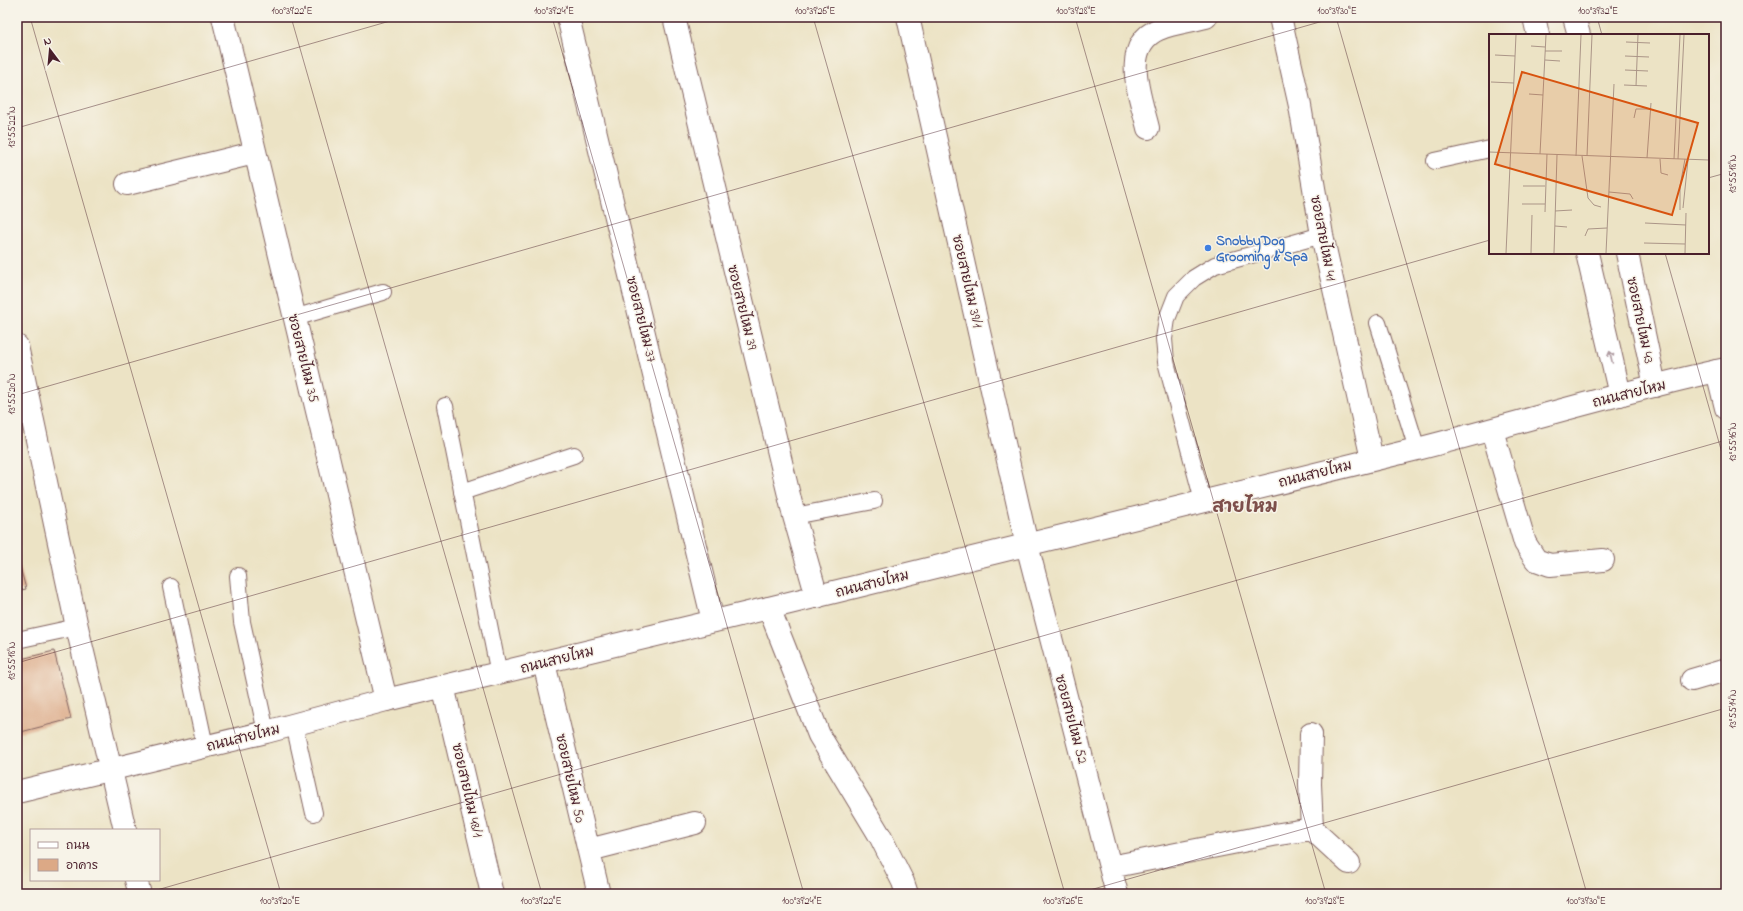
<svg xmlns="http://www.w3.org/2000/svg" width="1743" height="911" viewBox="0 0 1743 911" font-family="'Indie Flower','Playpen Sans Thai',sans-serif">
  <rect width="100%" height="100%" fill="#f7f3e8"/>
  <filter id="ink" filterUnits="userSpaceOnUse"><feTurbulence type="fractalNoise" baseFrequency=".025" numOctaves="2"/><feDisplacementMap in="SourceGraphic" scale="8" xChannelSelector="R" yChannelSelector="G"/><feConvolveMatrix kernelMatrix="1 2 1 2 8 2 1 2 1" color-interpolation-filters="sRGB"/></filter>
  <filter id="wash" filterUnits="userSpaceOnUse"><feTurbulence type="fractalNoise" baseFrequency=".012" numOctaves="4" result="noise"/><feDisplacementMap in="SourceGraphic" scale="16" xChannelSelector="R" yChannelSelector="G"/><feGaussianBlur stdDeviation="0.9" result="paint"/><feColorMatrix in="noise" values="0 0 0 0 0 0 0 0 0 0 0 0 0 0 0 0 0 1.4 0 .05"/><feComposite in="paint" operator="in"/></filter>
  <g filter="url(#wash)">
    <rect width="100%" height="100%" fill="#ece3c5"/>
    <g id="blocks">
      <path fill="#dca986" d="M17,556L26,589L17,591Z
        M54,651L71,719L17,733V660Z"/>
    </g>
  </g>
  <g filter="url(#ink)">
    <use href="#blocks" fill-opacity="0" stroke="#836461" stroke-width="1"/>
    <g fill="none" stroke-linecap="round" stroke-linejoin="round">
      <defs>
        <path id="lane" d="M1435,161L1490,149
          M294,318L383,292
          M1378,323L1417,449
          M445,406L499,674
          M462,492L574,455
          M1203,501L1166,362L1164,339L1167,319L1176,296L1194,278L1215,265L1322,235
          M794,516L874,501
          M238,576L242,622L266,732
          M171,587L205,746
          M17,640L77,627
          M294,724L314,813"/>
        <path id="street" d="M223,17L386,700
          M568,17L713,621
          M674,17L794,516L817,597
          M908,17L1027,545L1117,894
          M1280,17L1300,106L1322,235L1372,459
          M1534,17L1538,35
          M1574,17L1579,35
          M1148,128C1141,98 1119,46 1159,29C1172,23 1192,21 1206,17
          M127,184L254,153
          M1587,253L1620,395
          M1627,253L1655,386
          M17,346L77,627L125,830
          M1717,371L1726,408
          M1492,430L1525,543L1536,560L1550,565L1603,560
          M769,608L819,735L880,836L903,882L907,894
          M544,663L599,894
          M1692,680L1726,670
          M443,686L492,894
          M1311,734L1310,784L1312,829
          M589,850L695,823
          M1110,867L1273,835L1312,829L1349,863
          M136,880L140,894"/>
        <path id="secondary" d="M17,792L266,732L386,700L769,608L1417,449C1520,423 1622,391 1726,369"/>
      </defs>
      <use href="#lane" stroke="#836461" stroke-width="18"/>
      <use href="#street" stroke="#836461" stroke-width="24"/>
      <use href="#secondary" stroke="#836461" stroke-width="24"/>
      <use href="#lane" stroke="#fff" stroke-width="16"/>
      <use href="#street" stroke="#fff" stroke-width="22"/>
      <use href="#secondary" stroke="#fff" stroke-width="22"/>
    </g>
    <defs><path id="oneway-shaft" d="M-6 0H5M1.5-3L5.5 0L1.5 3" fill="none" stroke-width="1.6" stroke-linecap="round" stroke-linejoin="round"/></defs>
    <use stroke="#ae9aa0" href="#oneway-shaft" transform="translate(1611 357) rotate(-103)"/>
  </g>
  <path fill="none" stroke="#4a1f2b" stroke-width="1" stroke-opacity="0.45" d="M30,17L281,894M291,17L542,894M552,17L804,894M813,17L1065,894M1075,17L1326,894M1336,17L1587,894M1597,17L1602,35M17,128L404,17M1708,178L1726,173M1665,253L1726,467M17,395L1337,17M17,663L1490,240M17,883L20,894M143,894L1726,440M1076,894L1726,708"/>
  <circle fill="#3f7fe0" stroke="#f7f3e8" stroke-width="1.5" cx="1208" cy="248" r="4"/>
  <g text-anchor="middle" stroke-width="3" stroke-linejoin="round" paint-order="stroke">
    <g font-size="14" fill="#4a1f2b" stroke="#f7f3e8">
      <text transform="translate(1324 238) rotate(79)" y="5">ซอยสายไหม 41</text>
      <text transform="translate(968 281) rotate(77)" y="5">ซอยสายไหม 39/1</text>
      <text transform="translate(743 307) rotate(76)" y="5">ซอยสายไหม 39</text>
      <text transform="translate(642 319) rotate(76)" y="5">ซอยสายไหม 37</text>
      <text transform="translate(1641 320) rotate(78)" y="5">ซอยสายไหม 43</text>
      <text transform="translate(304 358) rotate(76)" y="5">ซอยสายไหม 35</text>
      <text transform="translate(1629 393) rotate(-14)" y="5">ถนนสายไหม</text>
      <text transform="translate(1315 473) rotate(-14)" y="5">ถนนสายไหม</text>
      <text transform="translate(872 583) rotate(-14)" y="5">ถนนสายไหม</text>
      <text transform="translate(557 659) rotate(-14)" y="5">ถนนสายไหม</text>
      <text transform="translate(1072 719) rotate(75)" y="5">ซอยสายไหม 52</text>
      <text transform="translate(243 737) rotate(-14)" y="5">ถนนสายไหม</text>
      <text transform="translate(571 778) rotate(77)" y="5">ซอยสายไหม 50</text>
      <text transform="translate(468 790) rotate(77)" y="5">ซอยสายไหม 48/1</text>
    </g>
    <g font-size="14" font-weight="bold" fill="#366cbe" stroke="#f7f3e8" text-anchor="start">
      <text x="1216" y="245">SnobbyDog<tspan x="1216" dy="16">Grooming &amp; Spa</tspan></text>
    </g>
    <g font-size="18" font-weight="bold" fill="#7d4f4b" stroke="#f7f3e8">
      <text x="1245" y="512">สายไหม</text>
    </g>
  </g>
  <g transform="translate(1489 34)">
    <rect width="220" height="220" fill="#ece3c5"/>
    <path fill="none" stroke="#ab9587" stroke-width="1" d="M137,8L161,9M42,12L56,13M56,17H73M6,21L26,22M136,22L160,23M56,26L71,27M136,36L159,37M2,48L25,49M135,51L158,52M147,52L149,1M40,60L54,61M145,84L147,75H162M0,118L220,126M51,120L57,1M87,122L92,1M93,122L99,164L105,171L112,173M98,122L103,1M158,124L162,69M171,125L172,139L179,141M185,125L191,1M189,125L195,1M34,152H56M120,158L141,160L144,165M33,170H56M194,174L199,126M191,176V152L196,125M66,177L83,176M56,178L58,120M156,189L197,191M66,192L78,193M96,202L99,195L118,194M155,209L196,210M17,219L27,1M42,219L43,181M65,219L68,121M117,219L125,50M196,219L197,179"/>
    <path fill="#d8530f" fill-opacity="0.15" stroke="#d8530f" stroke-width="2" d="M33,38L209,89L183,181L6,130Z"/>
    <rect width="220" height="220" fill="none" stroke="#4a1f2b" stroke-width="2"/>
  </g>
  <rect width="1743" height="911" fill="none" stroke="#f7f3e8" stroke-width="44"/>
  <rect x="30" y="829" width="130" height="52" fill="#f7f3e8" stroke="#b29e9c"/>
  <rect x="38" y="842" width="20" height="6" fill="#ffffff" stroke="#b29e9c"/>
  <text x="66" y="849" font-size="12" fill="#4a1f2b">ถนน</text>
  <rect x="38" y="859" width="20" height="12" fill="#dca986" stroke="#b29e9c"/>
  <text x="66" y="869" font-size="12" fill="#4a1f2b">อาคาร</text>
  <g transform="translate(50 50) rotate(344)" stroke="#f7f3e8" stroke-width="3" paint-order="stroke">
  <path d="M0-3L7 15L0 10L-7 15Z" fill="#4a1f2b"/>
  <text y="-6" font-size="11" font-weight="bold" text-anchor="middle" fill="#4a1f2b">N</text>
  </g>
  <rect x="22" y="22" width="1699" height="867" fill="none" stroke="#4a1f2b" stroke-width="1.5"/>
  <g font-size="10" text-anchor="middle" fill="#4a1f2b">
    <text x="292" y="14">100°39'22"E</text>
    <text x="554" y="14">100°39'24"E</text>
    <text x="815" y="14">100°39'26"E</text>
    <text x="1076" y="14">100°39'28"E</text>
    <text x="1337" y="14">100°39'30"E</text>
    <text x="1598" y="14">100°39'32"E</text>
    <text transform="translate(11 127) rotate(-90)" y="4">13°55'22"N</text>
    <text transform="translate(1732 174) rotate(-90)" y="4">13°55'18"N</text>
    <text transform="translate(11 394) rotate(-90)" y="4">13°55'20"N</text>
    <text transform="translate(1732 442) rotate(-90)" y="4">13°55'16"N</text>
    <text transform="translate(11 661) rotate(-90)" y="4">13°55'18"N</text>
    <text transform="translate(1732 709) rotate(-90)" y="4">13°55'14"N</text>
    <text x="280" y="904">100°39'20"E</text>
    <text x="541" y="904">100°39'22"E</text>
    <text x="802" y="904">100°39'24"E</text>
    <text x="1063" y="904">100°39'26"E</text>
    <text x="1325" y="904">100°39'28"E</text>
    <text x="1586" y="904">100°39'30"E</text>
  </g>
</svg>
